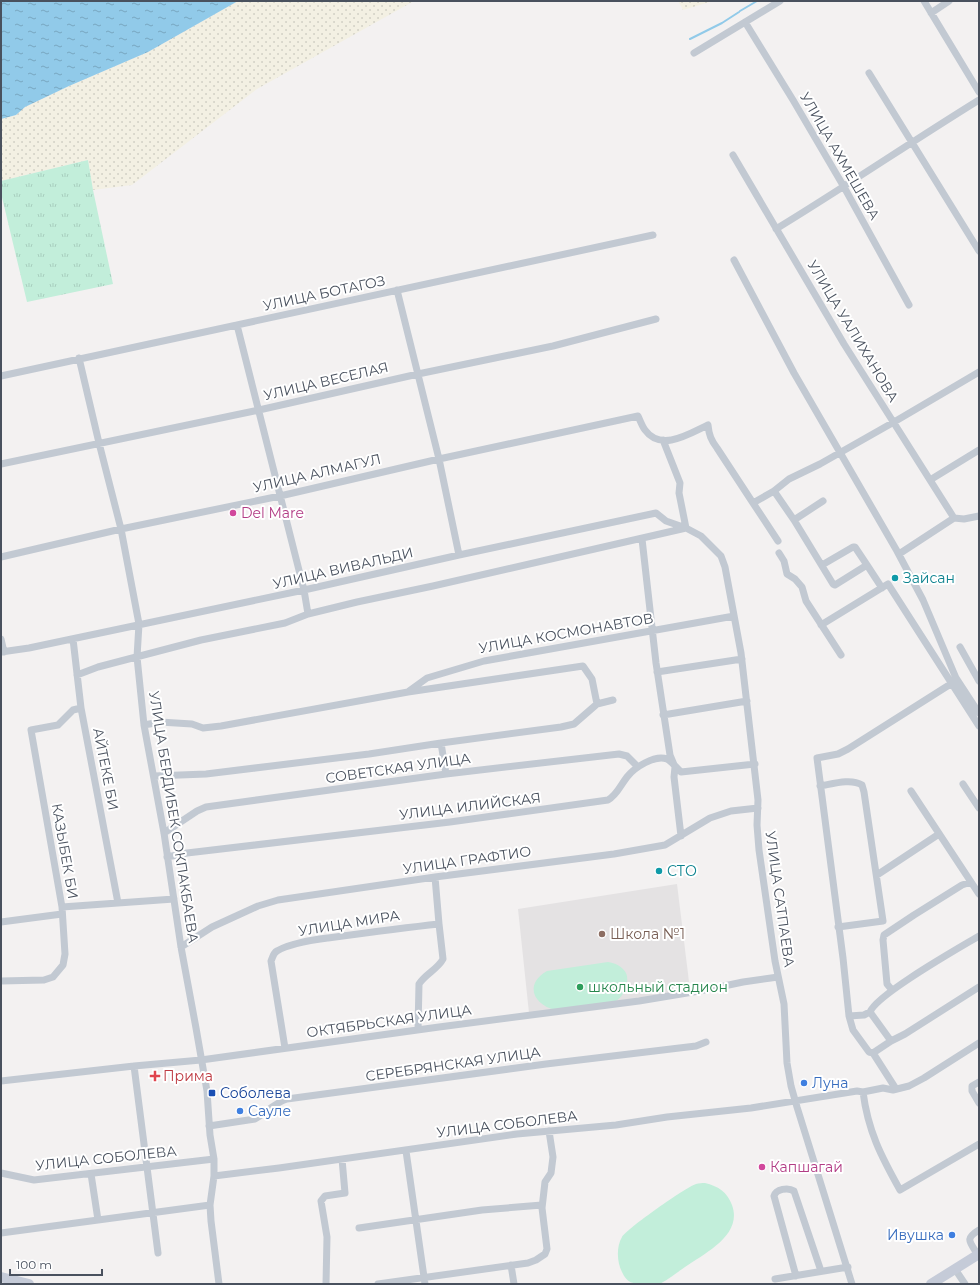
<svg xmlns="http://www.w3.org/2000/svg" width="980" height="1285" viewBox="0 0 980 1285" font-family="Montserrat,sans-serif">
  <defs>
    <pattern id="sand-dots" width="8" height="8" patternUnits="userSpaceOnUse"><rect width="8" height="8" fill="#f3f0e3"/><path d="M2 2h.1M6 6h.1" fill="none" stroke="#d2d0c5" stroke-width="1.8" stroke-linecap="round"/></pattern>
    <pattern id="park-tufts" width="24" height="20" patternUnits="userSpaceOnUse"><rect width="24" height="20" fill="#c2eeda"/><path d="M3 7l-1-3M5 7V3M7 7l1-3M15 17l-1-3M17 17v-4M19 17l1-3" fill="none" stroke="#a8cebe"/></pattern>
    <pattern id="water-ripples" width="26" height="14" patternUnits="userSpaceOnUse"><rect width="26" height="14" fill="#91cae9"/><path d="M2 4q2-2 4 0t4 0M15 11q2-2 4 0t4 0" fill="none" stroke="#78a6c0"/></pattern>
  </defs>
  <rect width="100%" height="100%" fill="#f3f1f1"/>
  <path fill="#e4e2e3" d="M677,884L690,990L655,997L529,1013L518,909Z"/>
  <path fill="#c2eeda" d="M608,962C615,963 622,966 626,973C630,982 624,998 614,1002C610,1004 604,1003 599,1004C585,1006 570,1008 556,1010C533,1005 524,984 547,971Z
    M705,1183C718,1186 727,1192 732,1205C743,1235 705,1253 685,1267C679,1271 665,1282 659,1284C655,1285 649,1284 644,1284C633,1284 627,1283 622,1272C617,1262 616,1247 622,1237C628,1228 686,1187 696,1184C699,1183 702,1183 705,1183Z"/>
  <path fill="url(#sand-dots)" d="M238,1H414L257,89L132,185L93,190L88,160L1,181V119L16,115L25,107L69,86L148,52Z
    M678,1H713L683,10Z"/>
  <path fill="url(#park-tufts)" d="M88,160L93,190L113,284L27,302L1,193V181Z"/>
  <path fill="url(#water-ripples)" d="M1,1H238L148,52L69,86L25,107L16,115L1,119Z"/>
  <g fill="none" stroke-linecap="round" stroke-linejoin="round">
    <path stroke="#91cae9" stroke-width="2" d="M740,11L757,1
      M690,39L722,23L739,12"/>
    <path stroke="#c2c9d2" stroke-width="7" d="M924,1L979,92
      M931,13L949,1
      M745,22L793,100L844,187L909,305
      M694,53L780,1
      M869,73L979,251
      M733,155L844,344L954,518
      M776,229C845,187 911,142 979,100
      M734,260L794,373L897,551L923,600L956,678L979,713
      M397,290L439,459L459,555
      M237,325L304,590L308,614
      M79,358L99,443L121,529L139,624L137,657L144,725L164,833L181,947L196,1028L207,1091L210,1135L214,1159V1176L210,1205L211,1221L219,1284
      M1,376L653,235
      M663,440L680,483L679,493L686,528
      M1,464L259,410L418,374L553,346L656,319
      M930,480L979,450
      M774,491L794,520
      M823,501L794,520L833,584L835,585L867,565L882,588
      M642,539L656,663L670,755L675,767L674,777L681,836
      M778,541L753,503L774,491L789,479L820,464L894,422L979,372
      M779,553L784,561L787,574L795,579L802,587L806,601L841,655
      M899,554L954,518L964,519L979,516
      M1,557L121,529L280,496L439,459L638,416C640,420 642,426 645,430C661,452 689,434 708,425C709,435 711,440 717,448L753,503
      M822,565L853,547H855L867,565
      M821,625L888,584L979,726
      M1,639L4,652
      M73,639L81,708L118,903
      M960,647L979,681
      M1,652L29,648L304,590L459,555L656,513L666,521L686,528L701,536L721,556L725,567L741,653L758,800L757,825L759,850L775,961L784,1004L787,1063L791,1086L797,1107L852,1284
      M657,672L742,659
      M77,675L98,667L201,640L285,623L308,614L357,602L433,586L686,528
      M409,691L427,678L484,661L734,616
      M663,715L747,701
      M144,725L160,722L192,724L203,728L221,726L408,692L583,666L592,679L597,704
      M441,743L446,774
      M154,776L206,774L369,754L441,743L561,727L574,724L597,704L613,700
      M963,784L979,808
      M820,786C832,784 851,778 862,785L864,792L883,921L838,927
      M911,791L979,894
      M164,833L197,811L206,807L446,774L619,754L627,756L637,766
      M167,857L187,853L450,822L608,800C617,795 620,786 627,777C634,768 655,754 667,759C672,762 677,768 681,772L755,764
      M877,875L939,834
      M62,907L174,899
      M1,922L62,914
      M181,947L212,927L258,906L278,900L435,877L614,854L665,845L710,818L731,811L758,808
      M1,981L44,980L53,977L63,965L65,954L62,907L31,730L58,725L73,710L81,708
      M892,990L887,984L883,940L884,935L914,915L962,885L971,882
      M870,1012L864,1015L849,1016L843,958L817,758L838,754L848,749L957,680
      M849,1016L853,1030L869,1052L873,1053L896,1089
      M418,1030L419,984C425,974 438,969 443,959L439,924L435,877
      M891,1041L870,1012C877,994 959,948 979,936
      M285,1048L271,961C273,957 273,953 277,951C290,943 313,940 328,938C365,933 402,928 439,924
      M873,1053L891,1041L905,1034L979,987
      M134,1066L158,1253
      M1,1081L134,1066L201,1060L439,1027L639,1001L705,990L743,982L778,977
      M979,1082L972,1086V1091L979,1103
      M863,1092C868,1131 881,1156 900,1190L979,1144
      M209,1126L255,1119C266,1113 274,1103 287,1099L546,1064L696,1046L706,1042
      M406,1151L425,1284
      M1,1173L34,1180L214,1159
      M91,1174L98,1220
      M214,1176L279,1168L517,1134L616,1125L667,1117L751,1108L857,1091L863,1092L883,1088L893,1090L909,1086L924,1078L979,1043
      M359,1228L482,1210L542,1205
      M1,1233L210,1205
      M978,1255C970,1242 964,1239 979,1230
      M511,1265L514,1284
      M955,1269L965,1284
      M796,1276L774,1196C776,1189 788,1187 794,1191L821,1271
      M775,1279L848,1267
      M326,1284L327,1237L321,1201L325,1196L345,1193L342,1159
      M378,1284L528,1263L536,1260L545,1254L547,1249L542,1208L545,1182L551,1173L553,1157L549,1131"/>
    <path stroke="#c5cbd8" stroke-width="10" d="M1,1277L29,1284
      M931,1284L979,1254"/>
  </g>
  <g fill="#d1479c" stroke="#fff" stroke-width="1.5">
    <circle cx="233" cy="513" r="4"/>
    <circle cx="762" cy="1167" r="4"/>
  </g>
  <g fill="#0f9aa8" stroke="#fff" stroke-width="1.5">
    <circle cx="895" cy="578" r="4"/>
    <circle cx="659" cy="871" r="4"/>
  </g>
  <circle fill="#8d6e63" stroke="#fff" stroke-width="1.5" cx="602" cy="934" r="4"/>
  <circle fill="#2e9e5b" stroke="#fff" stroke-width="1.5" cx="580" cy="987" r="4"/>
  <path fill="#e0444e" stroke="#fff" stroke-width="1.5" d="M153 1070h4v4h4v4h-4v4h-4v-4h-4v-4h4z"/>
  <g fill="#3f7fe0" stroke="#fff" stroke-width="1.5">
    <circle cx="804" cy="1083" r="4"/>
    <circle cx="240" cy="1111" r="4"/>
    <circle cx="952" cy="1235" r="4"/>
  </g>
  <rect fill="#1a4fb4" stroke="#fff" stroke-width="1.5" x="208" y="1089" width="8" height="8" rx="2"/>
  <g text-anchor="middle" stroke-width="4" stroke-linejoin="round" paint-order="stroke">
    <g font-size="14" fill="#49515e" stroke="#fff">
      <text transform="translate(840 156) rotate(60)" y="5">УЛИЦА АХМЕШЕВА</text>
      <text transform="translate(324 293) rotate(-12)" y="5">УЛИЦА БОТАГОЗ</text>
      <text transform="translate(853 331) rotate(59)" y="5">УЛИЦА УАЛИХАНОВА</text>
      <text transform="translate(326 381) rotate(-13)" y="5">УЛИЦА ВЕСЕЛАЯ</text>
      <text transform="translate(317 473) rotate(-13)" y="5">УЛИЦА АЛМАГУЛ</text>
      <text transform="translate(343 568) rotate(-13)" y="5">УЛИЦА ВИВАЛЬДИ</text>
      <text transform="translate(566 633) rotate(-10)" y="5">УЛИЦА КОСМОНАВТОВ</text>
      <text transform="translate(398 768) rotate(-8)" y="5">СОВЕТСКАЯ УЛИЦА</text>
      <text transform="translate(106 769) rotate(79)" y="5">АЙТЕКЕ БИ</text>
      <text transform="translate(470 806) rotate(-7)" y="5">УЛИЦА ИЛИЙСКАЯ</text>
      <text transform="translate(174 817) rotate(81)" y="5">УЛИЦА БЕРДИБЕК СОКПАКБАЕВА</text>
      <text transform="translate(65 851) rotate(80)" y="5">КАЗЫБЕК БИ</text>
      <text transform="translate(467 860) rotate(-8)" y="5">УЛИЦА ГРАФТИО</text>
      <text transform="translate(780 899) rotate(82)" y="5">УЛИЦА САТПАЕВА</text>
      <text transform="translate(349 923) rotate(-9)" y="5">УЛИЦА МИРА</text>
      <text transform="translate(389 1021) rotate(-8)" y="5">ОКТЯБРЬСКАЯ УЛИЦА</text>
      <text transform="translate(453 1064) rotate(-8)" y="5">СЕРЕБРЯНСКАЯ УЛИЦА</text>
      <text transform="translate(507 1124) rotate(-7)" y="5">УЛИЦА СОБОЛЕВА</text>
      <text transform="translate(106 1158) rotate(-6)" y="5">УЛИЦА СОБОЛЕВА</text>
    </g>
    <g font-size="14" fill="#b23c85" stroke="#fff" text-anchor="start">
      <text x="241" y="518">Del Mare</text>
      <text x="770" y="1172">Капшагай</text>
    </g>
    <g font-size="14" fill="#0d838f" stroke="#fff" text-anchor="start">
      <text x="903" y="583">Зайсан</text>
      <text x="667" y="876">СТО</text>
    </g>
    <g font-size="14" fill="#785e54" stroke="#fff" text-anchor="start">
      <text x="610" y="939">Школа №1</text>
    </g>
    <g font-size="14" fill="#27864d" stroke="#fff" text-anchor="start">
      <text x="588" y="992">школьный стадион</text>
    </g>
    <g font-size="14" fill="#be3a42" stroke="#fff" text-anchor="start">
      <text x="163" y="1081">Прима</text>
    </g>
    <g font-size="14" fill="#366cbe" stroke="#fff" text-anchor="start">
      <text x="812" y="1088">Луна</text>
      <text x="248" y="1116">Сауле</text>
      <text x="944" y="1240" text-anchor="end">Ивушка</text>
    </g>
    <g font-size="14" fill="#164399" stroke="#fff" text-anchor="start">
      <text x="220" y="1098">Соболева</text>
    </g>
  </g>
  <rect width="980" height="1285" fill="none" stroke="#49515e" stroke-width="4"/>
  <path d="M10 1269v6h92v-6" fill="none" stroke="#49515e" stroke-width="2"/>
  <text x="16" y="1269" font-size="12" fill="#49515e" stroke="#ffffff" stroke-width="3" paint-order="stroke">100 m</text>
</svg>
